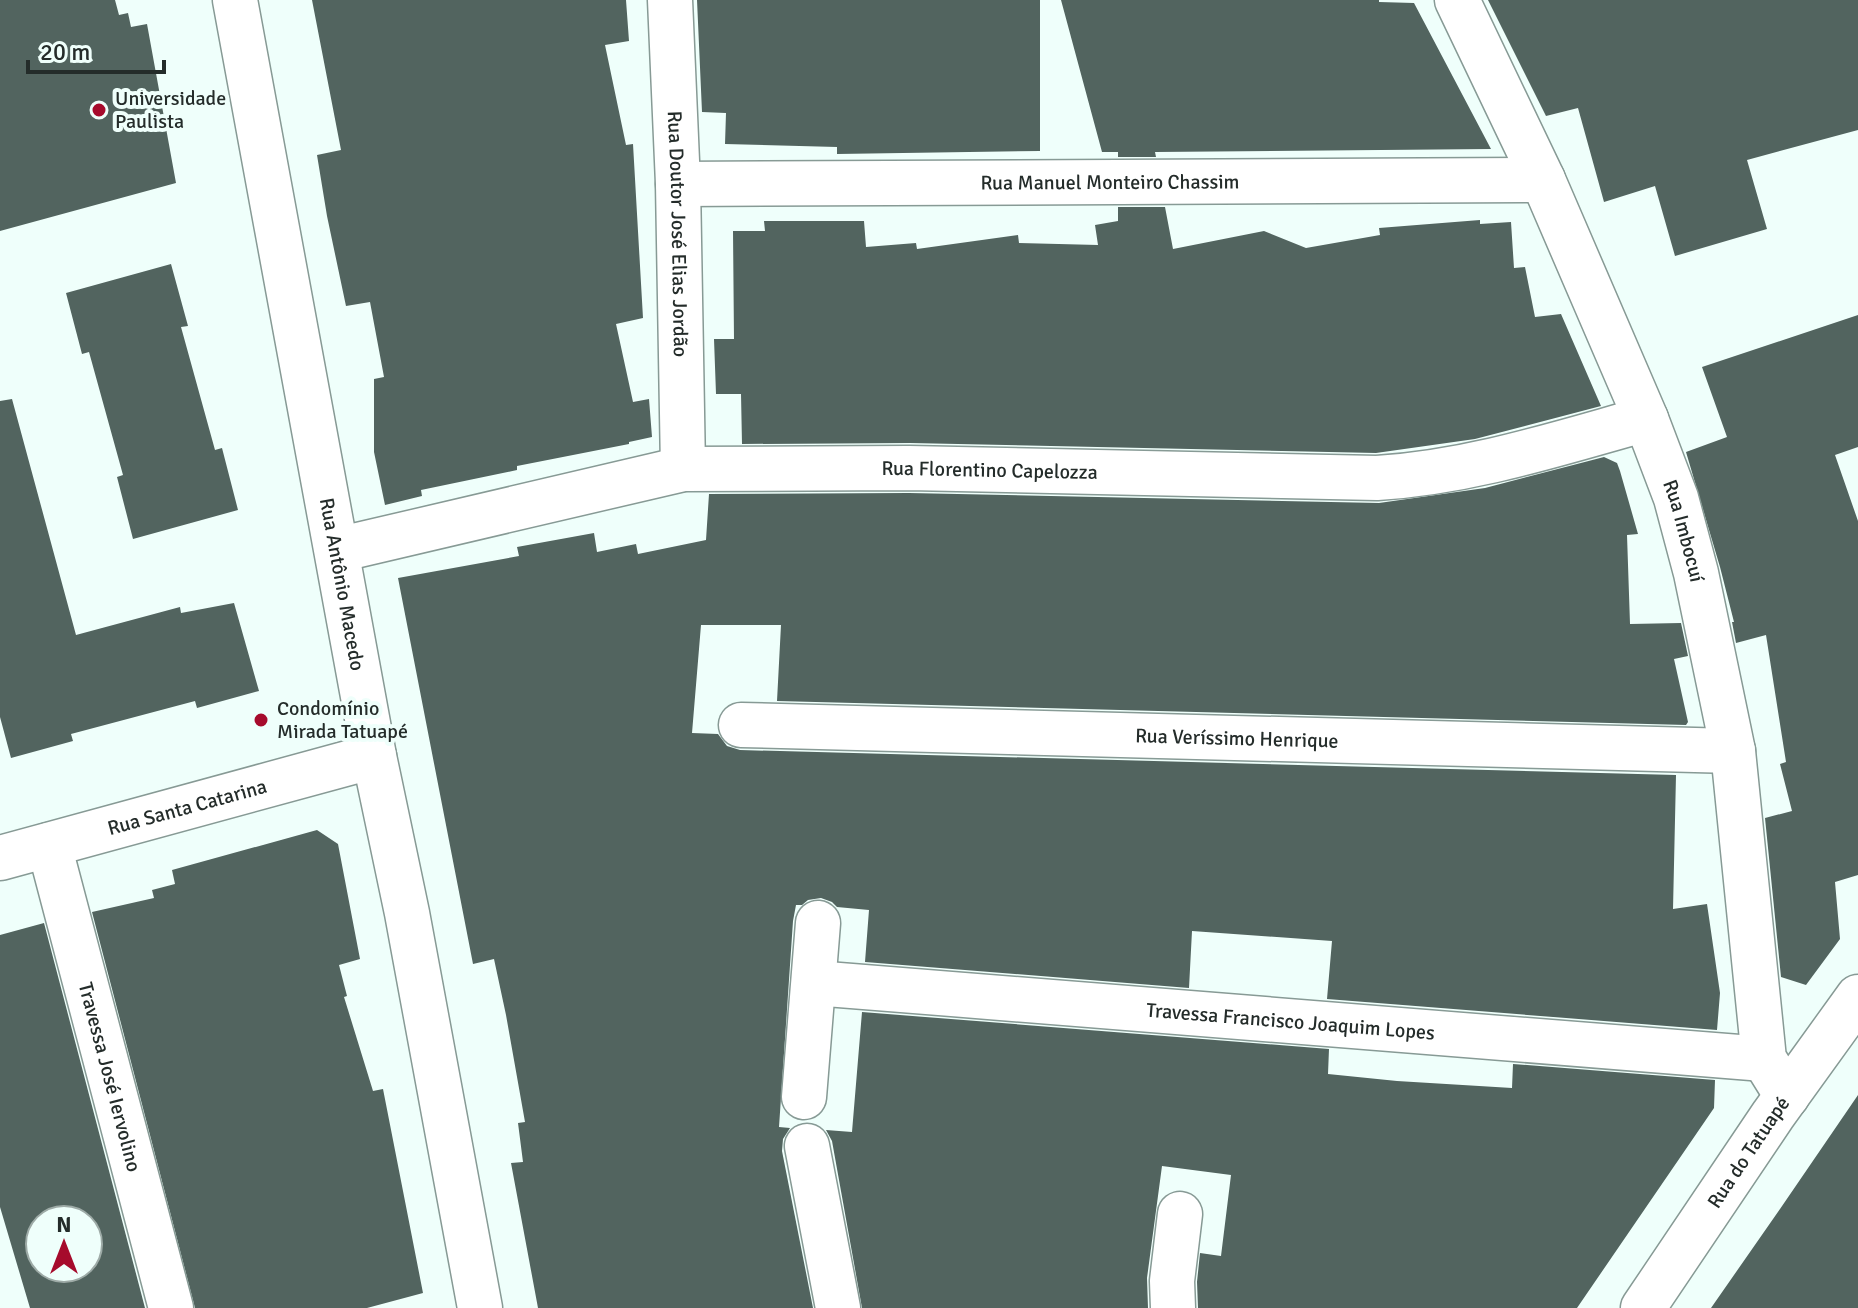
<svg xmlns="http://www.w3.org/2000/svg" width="1858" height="1308" viewBox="0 0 1858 1308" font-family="Signika,sans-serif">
  <rect width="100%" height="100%" fill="#effffb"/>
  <path fill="#52645f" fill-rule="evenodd" d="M0,0H115L119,15L128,13L131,27L147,24L176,183L0,231Z
    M312,0H626L629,41L605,45L626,145L633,144L643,318L616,324L633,402L649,399L652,437L629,442V444L517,466V470L421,490L422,496L385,505L374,452V379L384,377L370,302L346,306L327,216L317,155L341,150Z
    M697,0H1040V151L837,154V147L725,144L726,113L702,112Z
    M1061,0H1379V2L1414,3L1491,149L1155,152L1156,157H1118V152H1102Z
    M1488,0H1858V130L1747,160L1767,229L1675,256L1655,186L1604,202L1578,108L1546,116Z
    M1118,207H1165L1173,249L1264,231L1306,248L1380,235L1379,228L1480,220V224L1511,222L1514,268L1525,267L1535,317L1561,314L1601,406L1475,439L1376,453L910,443L742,444L741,394H716L714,339H734L733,231H765L764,221H864L866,247L916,243L917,249L1018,235L1019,243L1098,245L1095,225L1118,221Z
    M171,264L188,326L181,327L215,450L222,448L238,510L133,539L117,477L123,475L89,352L82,354L66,293Z
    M1858,315V447L1835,455L1858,521V875L1835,882L1840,939L1806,985L1781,977L1765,818L1792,811L1780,764L1786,762L1766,635L1736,643L1732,622H1734L1720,567L1686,452L1727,437L1702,367Z
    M12,399L76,635L180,607L181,613L234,603L259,691L197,708L195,701L71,734L73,741L11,758L0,717V401Z
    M1604,457L1617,463L1620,471L1638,534L1627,535L1630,624L1681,623L1688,656L1674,659L1688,722L1686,725L777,701L781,625H701L692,733L718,734L727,746L740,750L1676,775L1673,909L1707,904L1720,993L1717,1030L1327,999L1332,941L1192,931L1189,988L865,962L869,910L837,907L832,902L821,898L808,900L802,905H796L793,921L779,1127L790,1128L783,1139L782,1151L813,1308H538L511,1163L523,1162L518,1123L525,1122L506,1015L494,959L473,964L398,578L519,556L517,547L594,533L597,552L636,544L638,554L706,540L709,494L909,493L1379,503L1485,488Z
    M317,830L338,844L360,959L339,965L347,996L344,997L373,1091L383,1089L423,1293L367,1308H195L92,912L154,898L152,890L175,884L172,870Z
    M44,923L145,1308H30L0,1207V935ZM40,1220H88V1268H40Z
    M862,1012L1329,1049L1328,1074L1397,1081L1512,1088L1513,1064L1715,1080L1714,1108L1577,1308H1198L1197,1282L1200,1253L1221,1256L1231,1175L1162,1166L1147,1278L1148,1308H862L832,1141L826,1130L852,1132Z
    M1858,1095V1308H1711L1780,1209Z"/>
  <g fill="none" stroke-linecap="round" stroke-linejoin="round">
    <defs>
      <g id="street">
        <path id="s1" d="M235,0L374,756L407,913L480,1308"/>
        <path id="s2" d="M670,0L678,184L683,469"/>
        <path id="s3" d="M1457,0L1543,180L1646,419L1676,498L1696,573L1733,751L1764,1059L1787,1096"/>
        <path id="s4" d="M678,184L1543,180"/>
        <path id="s5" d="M337,550L683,469L909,468L1377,478C1471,472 1556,444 1646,419"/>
        <path id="s6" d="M741,725L1733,751"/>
        <path id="s7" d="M49,845L171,1308"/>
        <path id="s8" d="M0,858L374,756"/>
        <path id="s9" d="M814,983L1764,1059"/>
        <path d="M804,1097L818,923"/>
        <path d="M807,1146L838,1308"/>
        <path d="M1173,1308L1172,1281L1180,1214"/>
      </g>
      <g id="secondary">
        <path id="s10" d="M1643,1308L1773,1115L1858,997"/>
      </g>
    </defs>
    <use href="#street" stroke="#879a95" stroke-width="47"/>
    <use href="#secondary" stroke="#879a95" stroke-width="47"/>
    <use href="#street" stroke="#fff" stroke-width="44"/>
    <use href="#secondary" stroke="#fff" stroke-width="44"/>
  </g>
  <g fill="#a60b2c" stroke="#effffb" stroke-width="3">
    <circle cx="99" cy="110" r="8"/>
    <circle cx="261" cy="720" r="8"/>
  </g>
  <g text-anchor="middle" stroke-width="8" stroke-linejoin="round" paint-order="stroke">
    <g font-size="20" fill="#242c2a" stroke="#effffb" text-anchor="start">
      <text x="115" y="105">Universidade<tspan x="115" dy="23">Paulista</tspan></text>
      <text x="277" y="715">Condomínio<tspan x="277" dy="23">Mirada Tatuapé</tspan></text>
    </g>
    <g font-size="20" fill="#242c2a" stroke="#effffb">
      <text dy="7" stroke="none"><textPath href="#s4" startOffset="432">Rua Manuel Monteiro Chassim</textPath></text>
      <text dy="7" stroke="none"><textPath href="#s2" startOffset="234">Rua Doutor José Elias Jordão</textPath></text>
      <text dy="7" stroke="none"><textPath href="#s5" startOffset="662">Rua Florentino Capelozza</textPath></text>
      <text dy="7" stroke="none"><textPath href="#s3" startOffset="578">Rua Imbocuí</textPath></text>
      <text dy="7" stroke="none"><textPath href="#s1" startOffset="594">Rua Antônio Macedo</textPath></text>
      <text dy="7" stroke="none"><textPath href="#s6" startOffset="496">Rua Veríssimo Henrique</textPath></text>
      <text dy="7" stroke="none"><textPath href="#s8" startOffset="194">Rua Santa Catarina</textPath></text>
      <text dy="7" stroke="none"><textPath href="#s9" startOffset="478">Travessa Francisco Joaquim Lopes</textPath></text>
      <text dy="7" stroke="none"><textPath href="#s7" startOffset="240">Travessa José Iervolino</textPath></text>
      <text dy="7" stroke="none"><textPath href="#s10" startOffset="188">Rua do Tatuapé</textPath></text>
    </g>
  </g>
  <g transform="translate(64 1244)"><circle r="38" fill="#effffb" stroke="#9eaba7" stroke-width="2"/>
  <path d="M0-6L14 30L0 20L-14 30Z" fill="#a60b2c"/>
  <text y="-12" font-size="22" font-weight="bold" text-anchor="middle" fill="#242c2a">N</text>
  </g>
  <path d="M28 60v12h136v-12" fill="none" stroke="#242c2a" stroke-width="4"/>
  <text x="40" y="60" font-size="24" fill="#242c2a" stroke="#effffb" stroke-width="6" paint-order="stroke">20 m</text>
</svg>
